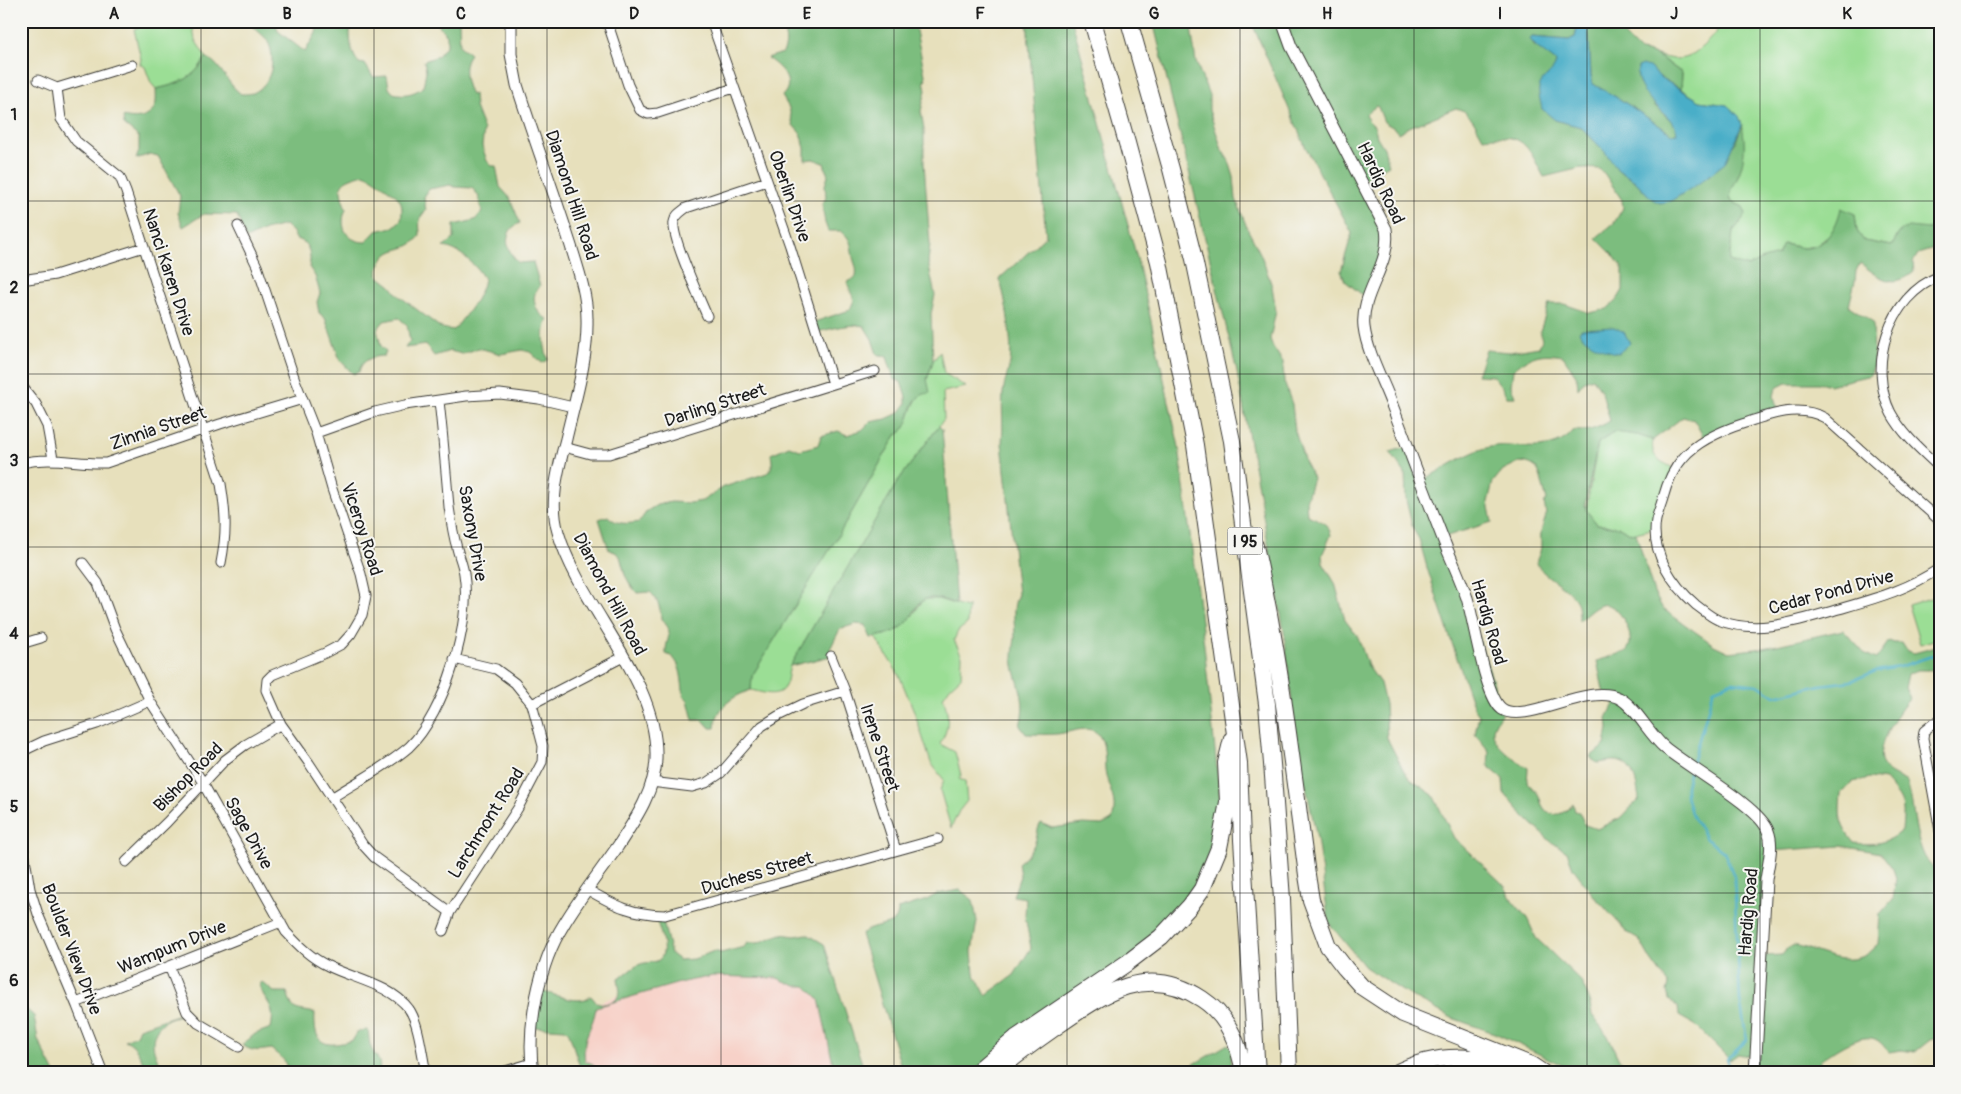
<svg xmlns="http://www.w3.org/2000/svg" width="1961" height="1094" viewBox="0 0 1961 1094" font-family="Pangolin,sans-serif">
  <rect width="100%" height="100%" fill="#f6f6f2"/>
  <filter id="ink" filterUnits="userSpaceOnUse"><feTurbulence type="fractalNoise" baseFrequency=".02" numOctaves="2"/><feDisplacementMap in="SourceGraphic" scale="10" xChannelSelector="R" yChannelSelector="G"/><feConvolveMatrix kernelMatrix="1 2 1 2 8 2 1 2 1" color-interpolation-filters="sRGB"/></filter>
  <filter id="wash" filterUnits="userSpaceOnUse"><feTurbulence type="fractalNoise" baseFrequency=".0096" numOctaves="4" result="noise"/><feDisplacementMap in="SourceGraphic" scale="20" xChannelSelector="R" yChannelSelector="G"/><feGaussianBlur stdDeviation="1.12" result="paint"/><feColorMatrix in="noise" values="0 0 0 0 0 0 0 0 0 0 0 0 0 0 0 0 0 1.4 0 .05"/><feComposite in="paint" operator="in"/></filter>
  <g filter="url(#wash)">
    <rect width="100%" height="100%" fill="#e7e0bc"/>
    <path fill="#f7d1c8" d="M687,970L827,974L849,1073H589L567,1014Z"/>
    <path fill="#9bde95" stroke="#5c7d58" d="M155,21H192L195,40L206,57C194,79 179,84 156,89L151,83L145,67L140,64L141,59L134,29Z
      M1722,21H1940V219L1929,229L1899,233L1892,246L1864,241L1857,231L1855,214L1838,221L1831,234L1817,245L1804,248L1783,244L1779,255L1760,260L1749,267L1729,262L1733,232L1746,214L1743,207L1731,201L1730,191L1737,178L1727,105L1700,101L1681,89L1682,73L1657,55C1666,58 1677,61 1687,57C1698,53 1719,32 1722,21Z
      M940,352L944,373L966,387L943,392L944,419L898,481L790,666C788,672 788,681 785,686C779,699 761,692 751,690L752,676L841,531L896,435C912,429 908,404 923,393L933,361Z
      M1615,432L1637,435L1653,440C1650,459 1661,461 1675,469L1655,528L1632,534L1619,527L1597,524L1586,510L1598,443Z
      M1940,595V638L1920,644L1908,605Z
      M925,599H938L966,608L968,606L967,624L958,631L954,640L962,656L961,677L950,687L943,697C949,715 950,727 940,744L955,752L961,775L959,779L965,781L967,801L959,811L951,828L940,790L944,780L931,763L914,711L899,675L875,637C889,634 901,631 910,619C916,612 918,605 925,599Z"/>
    <path fill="#7cbd7e" stroke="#4c6c4d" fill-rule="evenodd" d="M247,21H275L278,31L305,52L316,33L319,21H359L350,30C350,42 351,54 359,63L365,64L373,77L387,76L389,88L393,93C404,96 414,94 423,87L426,71L424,61L438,56L447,45V35L437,23L439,21H459L460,46L470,54C461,65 465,83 471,95L474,94L475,107L484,130L482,146L487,161L492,166H496L500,187L510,198L520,223C501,231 506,252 519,263L533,262L540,286C529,295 535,314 548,319C542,333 544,346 548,360L542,363L530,352L522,350L501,354L479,348L462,354L450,351L434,356L426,345L405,348L410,341L407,325L399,318L384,321L377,330L381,346L386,351L384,356C373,356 361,360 359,372L353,374L340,360L325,318L319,313L317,302L320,293L315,276L309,267C312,256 309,241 296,239L293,232L285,225L265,230L246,239L237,215L204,214L183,227L178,213L180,196L158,156L150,154L136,159L139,151V137L124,125L123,117C134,120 150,120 155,106C157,102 156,94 156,89C179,84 194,79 206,57C221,64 227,84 241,94C244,94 249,94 253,93C271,85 276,61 269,44C265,34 253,29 247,21ZM364,174C376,179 375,180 385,187C400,198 404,200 401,220L393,227L376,231L366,242C347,242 338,227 346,209C337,184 338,181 364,174ZM450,185L455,187L472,188L478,195L482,212L475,220L454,225V239L443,247C460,249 476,265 484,279C481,298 465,315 454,330L441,328L398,295L391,286L377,275C385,239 403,258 420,236C420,225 417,218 426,211L424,197L429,189Z
      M780,21H914L926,80H924L926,90L921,111L924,129V163L930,244L928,262L935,295L931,314L933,361L927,379L930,393C904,395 916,427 896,435L841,531L752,676L751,690C733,696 716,707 715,728H710L703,720H693L688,700L684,696C681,682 683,659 666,654C665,638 676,633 661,619C661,609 658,599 650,592L637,593L631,586L625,575L620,556L615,552L609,550L599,519L608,516C616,525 628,524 639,522L647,511L657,505L671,502L689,503L702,501L724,487L767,473C774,467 772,462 771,454L789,446L800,450L818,445L821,436L838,431L847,435L862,430L870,422L886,419L899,413L906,404V397L901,382L894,379L887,357L877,354L872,339L864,326C851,323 831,329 817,332L814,322L850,310L854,300L847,282L856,277C857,269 856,267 854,261C850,248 854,241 841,231H828L825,223L822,204L826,198L825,185L828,176L824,163L813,159L805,160V148L800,133L793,125L789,108L782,96C797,82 779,66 767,58L783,53C789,42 784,32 780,21Z
      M1027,21H1072L1137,258L1179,447L1204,645L1223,827L1178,921L976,1073H903L861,934C864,933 866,931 868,930C880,924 899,927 898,909L927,900L937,894L960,890L973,900L977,921L972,951L974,973L986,995L1014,975L1031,948L1025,916L1026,898L1013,896L1020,876L1018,863C1026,857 1034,848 1036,839C1038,832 1037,829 1041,823L1052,828L1083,824L1102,825L1112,820C1118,800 1110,794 1106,775C1103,763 1107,748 1100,737C1092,722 1070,733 1057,734C1047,735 1036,734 1026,734L1020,726C1028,695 1016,686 1013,658C1013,652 1014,645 1015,638C1015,622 1011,609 1018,594L1002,443C1004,426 1001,410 1003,393C1004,383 1008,373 1010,363C1013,346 1006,295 999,279L1046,236Z
      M1153,21H1192L1191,28L1196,62L1209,95V110L1222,150L1229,161L1234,177L1236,199L1248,230L1261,255L1272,286L1276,311L1270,339L1273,347L1283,362L1284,382L1292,404L1295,431L1305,463L1313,478L1306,501L1307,515C1319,520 1328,522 1331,535L1322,555L1323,563L1335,583L1345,620L1358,637L1368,666L1380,683L1385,704L1387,738L1404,771L1410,779L1433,795L1454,838L1504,885L1512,900L1527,918L1536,938L1581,981L1589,999L1592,1015L1608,1036L1618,1058L1634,1073H1573L1562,1065L1497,1034L1452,1018L1407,994L1365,967L1329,923L1317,838L1296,740L1284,631L1237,372Z
      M1251,21H1579L1575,37L1569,40L1532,37L1534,46L1545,52L1556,62V68L1542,82L1555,120L1581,127L1605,152L1618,170L1635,181L1652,199L1735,144L1742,125C1746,144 1745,161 1737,179C1733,188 1729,190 1731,201L1743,207L1746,214L1733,232L1729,261L1748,267L1760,260L1778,255L1783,244C1789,245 1796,247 1803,248C1825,249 1837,227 1841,208L1855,214L1857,231L1864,241L1892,246L1899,233L1908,227L1929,229L1940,219V247L1918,254L1913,262L1914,272C1892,290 1879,277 1860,263L1856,271L1855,281L1849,306L1873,322L1874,359L1871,375L1829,385L1823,383H1786L1776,388L1774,396L1778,413L1704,438L1694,420L1683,417L1653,440L1637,435L1614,432L1598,443L1585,504L1586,510L1597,524L1619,527L1632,534L1636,533L1654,593L1663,609L1714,645L1729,652L1764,648L1843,630L1864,653L1876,659L1889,641L1894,643H1902L1907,651L1914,653L1940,646V670H1918L1908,674L1905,688L1910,698C1898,712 1868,753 1886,770C1892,775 1900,778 1907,782C1916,808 1913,859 1940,873V1038L1930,1040L1915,1052L1901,1050L1889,1052C1885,1048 1882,1043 1877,1040C1862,1031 1833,1051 1820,1061V1065L1807,1073H1756L1754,1057L1738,1054L1730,1060L1695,1025L1679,1016L1678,1007L1669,1000L1667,991L1669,985L1651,960L1639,939L1627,932L1593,895L1573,868L1567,852L1550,841L1524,816L1504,793L1503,779L1488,766L1489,751L1475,734L1479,715L1474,708L1462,673L1428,571L1419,539L1413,529L1406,500L1405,473L1390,452L1407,447L1422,480C1446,469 1468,450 1495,446C1499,445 1505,446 1510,446C1533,448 1559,450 1574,430C1587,433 1598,428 1610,421L1602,392L1593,378L1584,381L1578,389L1577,377L1563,356C1540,352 1531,355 1513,370L1511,386L1515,397H1507L1502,387L1493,376L1477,375L1486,350L1510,352L1539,347L1542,340L1540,331L1549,304H1564L1590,313L1607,309L1617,300L1623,290V269L1614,256L1596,238L1614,223L1623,208L1622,200L1604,173L1599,169L1581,168L1544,177C1526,144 1525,133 1483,138L1473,120L1464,111L1456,108L1407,128L1398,133L1394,128L1384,122L1378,107L1376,106L1366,114L1368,120L1375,127L1377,137L1384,148L1389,165L1364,179L1385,228L1370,301L1345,281L1341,271L1352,233L1305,146ZM1519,462C1545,463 1539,481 1547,499L1544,503C1548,521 1544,517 1541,533C1540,539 1542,546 1540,552C1539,556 1536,559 1537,563C1541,577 1572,587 1578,605C1579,610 1579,616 1579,621C1585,616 1594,607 1601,605C1619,599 1640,642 1625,652L1597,661L1604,694L1616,700L1607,718L1608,728L1605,745L1590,757L1597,763C1603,763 1611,760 1616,761C1634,763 1637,785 1639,799L1622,817L1597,829L1585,825L1579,812L1575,811L1573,804C1565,814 1550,821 1542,805C1540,801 1540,797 1538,794C1535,790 1530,786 1527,782L1528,768C1517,761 1494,747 1493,732C1492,726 1500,716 1503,711L1444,537L1492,522L1488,502L1493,482L1503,470ZM1870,778L1885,780C1903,801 1905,802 1902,830C1886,844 1875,845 1854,843C1839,824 1839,817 1841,793L1853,782ZM1841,846L1881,853L1893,869L1896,878L1893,899L1880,914L1878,945C1874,948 1870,953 1866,955C1842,967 1818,950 1794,945L1787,949L1782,955L1763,956L1771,851Z
      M1588,21H1615L1617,28L1640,51C1657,52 1668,64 1682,73L1681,89L1661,78L1649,67L1655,106L1677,126V133L1672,134L1621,100L1593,84L1591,76Z
      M939,426L942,429L956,604C947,601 935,596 926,599C917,602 914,614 909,620C900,632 885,635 871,638L865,625L856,624L840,629L830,649L831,656L790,666L898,481Z
      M655,916L662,917L671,954L679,960L694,959L714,951L721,953L744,947L747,943H758L781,934L795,936L807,934L824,944L865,1073H835L819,999L806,986H796L777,978L713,976L683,982L596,1007C593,1030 581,1035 585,1061L593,1064L597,1073H577L580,1067L569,1033L565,1029L534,1027L540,991C555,994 579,1006 591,996L596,1002L605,1004L616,1000L620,992L618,979C625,975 632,968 638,965C644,962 651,963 657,961C671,954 658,927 655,916Z
      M262,982L274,992H287C294,1014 294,1008 315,1013C313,1045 325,1049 353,1040L358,1031L368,1030C369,1036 369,1045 372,1050C378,1060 381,1060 379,1073H289L284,1060L271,1049C259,1051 252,1052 242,1045L255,1034L271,1028C277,1002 262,1002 260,984Z
      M21,994L27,1010L34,1016L38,1040L55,1073H30L21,1048Z
      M186,1012C181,1016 174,1016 168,1019C145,1033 152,1056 167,1073H145C143,1061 138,1045 125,1040L136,1035L139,1028Z
      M1228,1044L1231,1048L1232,1073H1179Z
      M1444,1059L1521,1073H1397Z"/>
    <path fill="#49aec8" stroke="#326572" d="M1579,21H1588L1591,76L1593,84L1621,100L1672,134L1677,133C1675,113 1632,98 1638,67L1643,65L1649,67L1661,78L1700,101L1727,105L1739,116L1742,125L1725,163L1698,184L1671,201L1660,203L1652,199L1635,181L1618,170L1605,152L1581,127L1555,120L1542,109C1541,103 1538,94 1539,89C1540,77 1555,74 1556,62C1547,54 1536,49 1530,39L1532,37L1569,40L1575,37Z
      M1614,327L1624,332L1630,343L1619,353C1608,353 1583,341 1579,331L1582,329Z"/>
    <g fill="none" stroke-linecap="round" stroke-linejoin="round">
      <path stroke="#49aec8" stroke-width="2.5" d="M1692,763L1714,689L1732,682L1758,685L1775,696L1820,685L1851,681L1876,671L1899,667L1935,655H1940
        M1690,770L1686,786V796L1691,813L1706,839L1724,852L1734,876L1740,1001L1747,1040L1727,1059L1730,1073"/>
    </g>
  </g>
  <g filter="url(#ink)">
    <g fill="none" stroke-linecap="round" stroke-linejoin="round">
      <defs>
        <path id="minor" d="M607,21L628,85L640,110L648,114L658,113L734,88
          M711,21L790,246L833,384
          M38,80L57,88
          M57,88L61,119L76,141L120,177L126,192L221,484C226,515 227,532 221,563
          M57,88L132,65
          M238,226L257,266L295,380L316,433L332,489L361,574L366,596L362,615L351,634L342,644L325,653L272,675L267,680L266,690L281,724L309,763L363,845L374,857L450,912
          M1940,276C1888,296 1867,366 1891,413C1903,435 1922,451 1940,468
          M21,280L55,275L144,247
          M707,316C700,299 671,237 674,222C675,215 681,212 686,208L767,181
          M21,385L36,404L47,426L53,459
          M316,433L375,412L405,405L466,396L500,394L539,399L573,407
          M564,447L590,454H609L875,371
          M21,463C52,456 76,464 106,463L220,424L303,399
          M1940,521L1825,418C1799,404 1771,414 1745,423C1723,430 1698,440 1683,458C1673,469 1667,483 1663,498C1661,505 1658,512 1656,520C1650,552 1673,585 1696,605C1703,610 1709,616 1718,620C1759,636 1799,620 1839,609C1877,598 1907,590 1940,568
          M83,563L98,583L115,629L150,701L200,778L286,932C299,946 311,958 328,966C354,979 391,985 409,1009C419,1023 422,1055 426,1073
          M21,644L41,638
          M831,656L845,691L896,850
          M532,704L623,657
          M1940,722L1934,723L1924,731L1923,738L1940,831
          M21,752L44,741L97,724L150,701
          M651,782L692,787L706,783L721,773L762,726L778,716L803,704L845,691
          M333,797C358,781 386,767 409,747C445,713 472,622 464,574C463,565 459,557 457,548C453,535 451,521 449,507C446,472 443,436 439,401
          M21,834L30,889L38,914L77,1006L103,1073
          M126,862L167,822L225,760L245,745L281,724
          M588,890C616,906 631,914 665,915L938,839
          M443,931L450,912L518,808L542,762L543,746L532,704L515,683L496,669L454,659
          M169,966L187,1012L198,1023L239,1047
          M76,1003L281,922
          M499,1073L532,1063"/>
        <path id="tertiary" d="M511,21V54L517,85C534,139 554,192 571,246C578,269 587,294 587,319C588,359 575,400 566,439C558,469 549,502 558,532C580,608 659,678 656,759C655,791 635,820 618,846C600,872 580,897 564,924C539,964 526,1027 533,1073
          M1282,21L1291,46L1386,229C1392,265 1360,292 1364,327C1367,352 1383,381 1392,405C1410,453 1428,501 1447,549C1454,565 1461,581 1467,598C1474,620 1485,697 1502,709C1525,725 1589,682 1619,698C1635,706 1649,734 1664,747C1686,766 1760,807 1768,831C1774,846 1768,864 1766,880L1755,1073"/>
        <path id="motorway" d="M1092,21L1127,143L1159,262L1195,445L1239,763L1242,840L1257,1073
          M1129,21L1171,169L1194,259L1232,441L1267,704L1273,776L1282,899L1289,1073
          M1255,546C1280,655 1292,764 1307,875L1311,900L1328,946L1345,968L1362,987L1403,1014L1531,1065L1543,1073
          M975,1073L1016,1038L1127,963L1161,937L1190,906L1202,889L1219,848L1228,802L1226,763L1232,739
          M995,1073C1014,1057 1033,1043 1053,1029C1100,996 1145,961 1202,999C1228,1016 1239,1043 1244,1073
          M1396,1073C1433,1053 1483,1052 1520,1073"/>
      </defs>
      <use href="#minor" stroke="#3a3934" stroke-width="11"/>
      <use href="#tertiary" stroke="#3a3934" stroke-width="13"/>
      <use href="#motorway" stroke="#3a3934" stroke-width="18"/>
      <use href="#minor" stroke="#fff" stroke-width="9"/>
      <use href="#tertiary" stroke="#fff" stroke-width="11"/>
      <use href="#motorway" stroke="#fff" stroke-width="16"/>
    </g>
  </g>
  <path fill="none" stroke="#1c1c1c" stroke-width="1" stroke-opacity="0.55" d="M201,21V1073M374,21V1073M547,21V1073M721,21V1073M894,21V1073M1067,21V1073M1240,21V1073M1414,21V1073M1587,21V1073M1760,21V1073M21,201H1940M21,374H1940M21,547H1940M21,720H1940M21,893H1940"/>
  <g text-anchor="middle" stroke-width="4" stroke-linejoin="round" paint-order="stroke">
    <rect fill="#f6f6f2" stroke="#5d5d5c" stroke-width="1" x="1227.5" y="527.5" width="35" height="27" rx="4"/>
    <g font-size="16" font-weight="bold" fill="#1c1c1c">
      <text x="1245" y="547">I 95</text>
    </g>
    <g font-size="18" fill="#1c1c1c" stroke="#f6f6f2">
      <text transform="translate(1381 183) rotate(65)" y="6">Hardig Road</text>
      <text transform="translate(572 195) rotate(72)" y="6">Diamond Hill Road</text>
      <text transform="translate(790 196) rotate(71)" y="6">Oberlin Drive</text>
      <text transform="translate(169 272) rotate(72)" y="6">Nanci Karen Drive</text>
      <text transform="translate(715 405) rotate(-18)" y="6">Darling Street</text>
      <text transform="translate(158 428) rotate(-19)" y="6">Zinnia Street</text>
      <text transform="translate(362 529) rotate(72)" y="6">Viceroy Road</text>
      <text transform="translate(473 533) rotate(80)" y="6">Saxony Drive</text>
      <text transform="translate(1831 592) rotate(-15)" y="6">Cedar Pond Drive</text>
      <text transform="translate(610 594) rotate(62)" y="6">Diamond Hill Road</text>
      <text transform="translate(1489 622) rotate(74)" y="6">Hardig Road</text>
      <text transform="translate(880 748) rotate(72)" y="6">Irene Street</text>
      <text transform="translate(188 777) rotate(-45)" y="6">Bishop Road</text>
      <text transform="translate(486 823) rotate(-58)" y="6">Larchmont Road</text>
      <text transform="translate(249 833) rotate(61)" y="6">Sage Drive</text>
      <text transform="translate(757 873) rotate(-16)" y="6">Duchess Street</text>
      <text transform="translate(1748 912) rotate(-85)" y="6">Hardig Road</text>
      <text transform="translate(172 947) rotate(-22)" y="6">Wampum Drive</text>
      <text transform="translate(72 949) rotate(69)" y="6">Boulder View Drive</text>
    </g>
  </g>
  <rect width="1961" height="1094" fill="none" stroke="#f6f6f2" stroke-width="55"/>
  <rect x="28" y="28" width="1906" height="1038" fill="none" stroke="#1c1c1c" stroke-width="2"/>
  <g font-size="16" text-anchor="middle" font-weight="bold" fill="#1c1c1c">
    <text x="114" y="19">A</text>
    <text x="287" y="19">B</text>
    <text x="461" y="19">C</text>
    <text x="634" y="19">D</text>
    <text x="807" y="19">E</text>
    <text x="980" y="19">F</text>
    <text x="1154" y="19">G</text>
    <text x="1327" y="19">H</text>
    <text x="1500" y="19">I</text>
    <text x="1674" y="19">J</text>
    <text x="1847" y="19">K</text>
    <text x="14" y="120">1</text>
    <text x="14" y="293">2</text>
    <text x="14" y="466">3</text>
    <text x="14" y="639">4</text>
    <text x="14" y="812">5</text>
    <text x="14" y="986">6</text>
  </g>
</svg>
